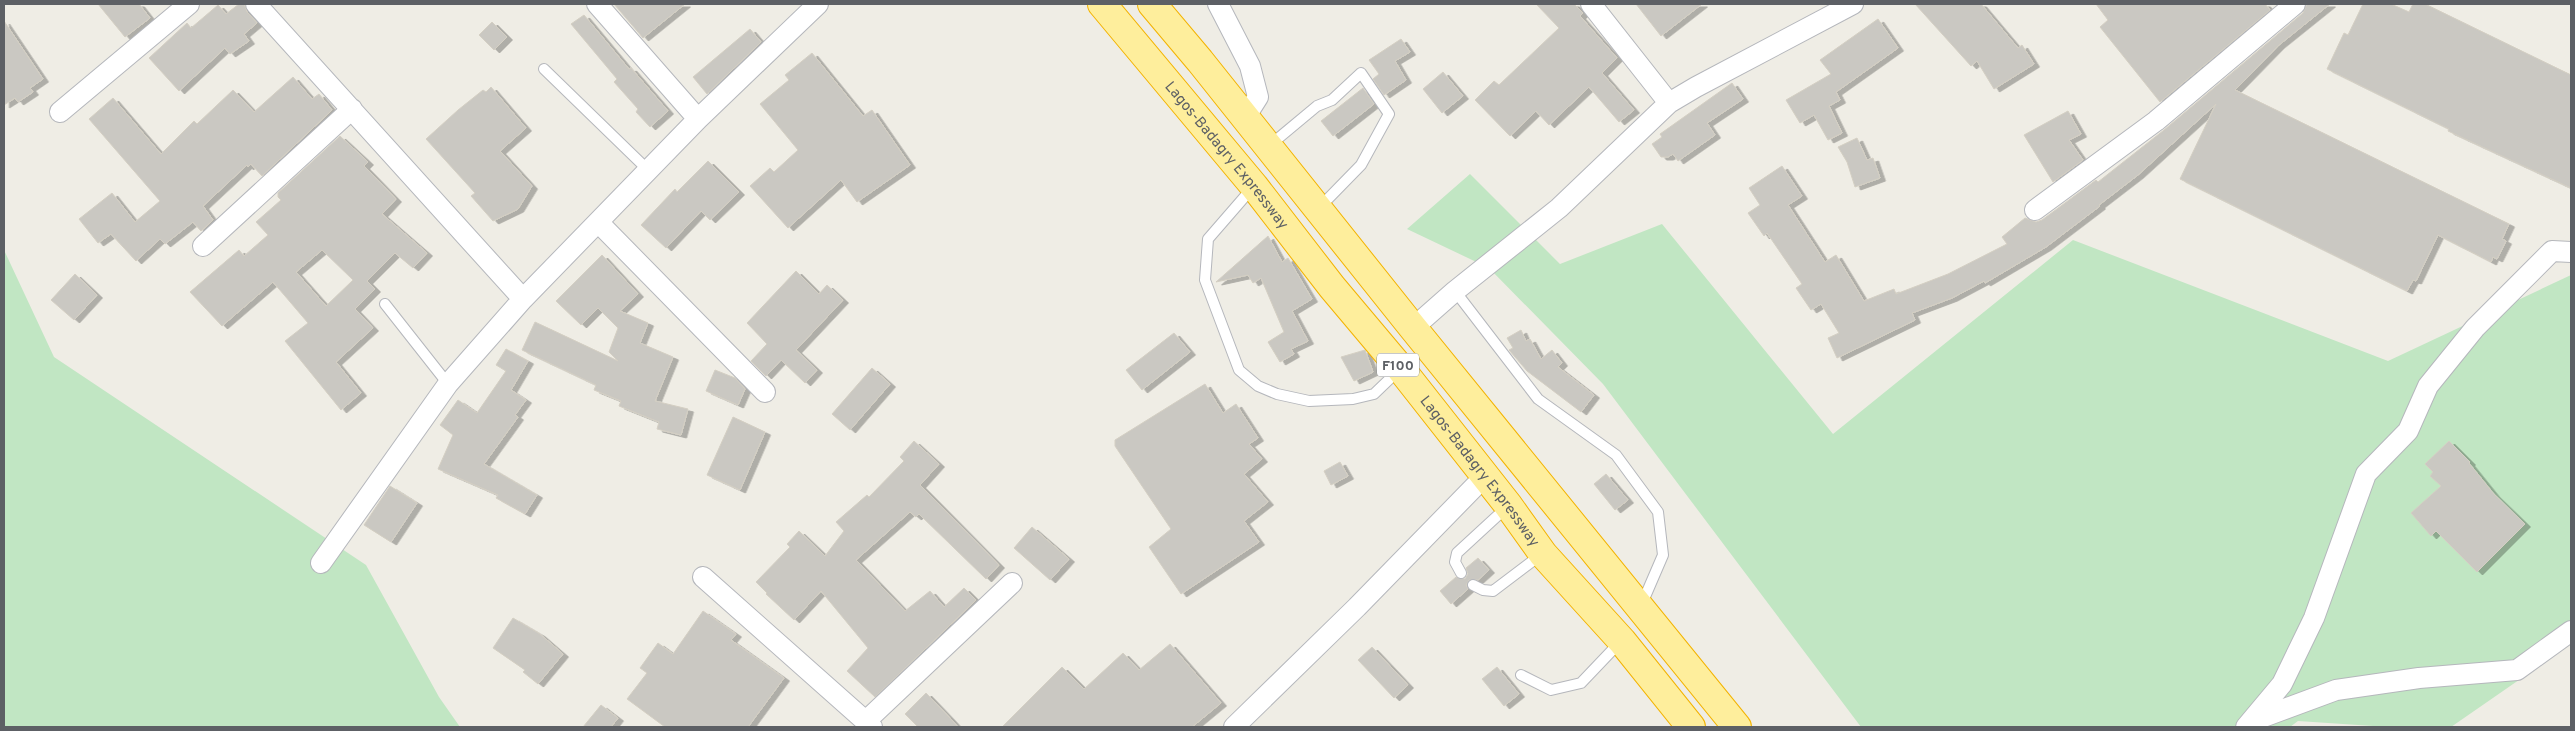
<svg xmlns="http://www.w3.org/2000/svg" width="2575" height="731" viewBox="0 0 2575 731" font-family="Overpass,sans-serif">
  <defs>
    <filter id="shadow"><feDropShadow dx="5.5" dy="3" stdDeviation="0" flood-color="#0004"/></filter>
  </defs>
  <rect width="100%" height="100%" fill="#efede5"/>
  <path fill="#c1e6c3" d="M1470,174L1560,264L1662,224L1833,434L2073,240L2388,361L2571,275V644L2451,727H2388L2298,721L2290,727H1861L1603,384L1489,268L1407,229Z
    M4,250L54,357L366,565L439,697L460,727H4Z"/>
  <path fill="#cac8c2" stroke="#d4cfc3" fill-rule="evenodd" filter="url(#shadow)" d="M98,4H139L150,18L125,37Z
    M239,4H244L247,12L257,23L244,34L249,41L230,54L225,48L179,91L149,58L187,23L191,28L218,5L226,14Z
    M614,4H685L643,38Z
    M1536,4H1574L1583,13L1580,16L1617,58L1602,73L1634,110L1619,122L1589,87L1549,125L1536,111L1510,136L1475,100L1494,81L1499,85L1559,28Z
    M1636,4H1702L1661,36Z
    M1915,4H1981L2018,48L2022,45L2034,64L1994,89L1977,61L1971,66Z
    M2096,4H2265L2270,10L2160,102L2100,27L2108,20Z
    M2307,4H2330L2279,45L2235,90L2509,224L2502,239L2506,241L2497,259L2493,257L2491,262L2438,235L2416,281L2413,280L2407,291L2180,179L2216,104L2138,175L2099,205L2100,206L2046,247L1985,283L1984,281L1952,298L1912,313L1915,320L1837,358L1828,338L1839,333L1821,304L1811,310L1796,288L1802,284L1767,233L1764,236L1748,213L1760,205L1749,188L1782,166L1802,196L1788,205L1825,262L1836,255L1864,301L1894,289L1896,294L1948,274L2007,244L2002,237L2025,218L2036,222L2042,220L2096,180L2098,182L2164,130L2303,13Z
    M2363,4H2391L2409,12L2413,4H2425L2571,75V188L2448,131L2449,129L2327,69L2344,33L2348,35Z
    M584,15L629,69L631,68L668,111L650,127L636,112L638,109L614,82L617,79L571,24Z
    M1878,19L1898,48L1836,92L1840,100L1829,106L1842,133L1828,140L1814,115L1800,123L1786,100L1831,74L1820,60Z
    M4,21L43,79L30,88L33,92L18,102L15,98L4,105Z
    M492,22L507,37L494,50L479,35Z
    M750,29L761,42L707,94L693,77Z
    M1401,39L1410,52L1395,61L1406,80L1384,95L1373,79L1379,74L1369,60Z
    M812,53L863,116L872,110L910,165L857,202L841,180L788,228L750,186L770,168L774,172L798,150L760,104L789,80L785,75Z
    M1443,72L1463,96L1442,113L1423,89Z
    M293,77L312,99L319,94L332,110L262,176L251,164L248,167L247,165L203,206L213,220L201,231L193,222L165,244L160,239L136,261L111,234L98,243L79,219L112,193L135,222L160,201L89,119L113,98L161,154L194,121L197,124L233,90L254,112Z
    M1732,83L1743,99L1707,123L1715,135L1678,161L1673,154L1668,157H1661L1652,144L1662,137L1660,134Z
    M491,87L526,128L500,151L532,186L518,209L493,221L471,196L475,193L426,139L458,110L483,90L486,92Z
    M1363,88L1374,104L1333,136L1321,121Z
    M2068,111L2081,134L2069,140L2083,160L2053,182L2024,135Z
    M340,136L368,162L364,166L396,199L382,214L427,253L413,268L395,253L367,281L375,289L355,309L373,328L336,362L361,393L341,410L285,341L308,323L273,282L222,326L190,292L239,250L244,256L268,235L256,222L281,200L278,197V193ZM322,250L353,280L326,306L296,272Z
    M1857,138L1867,160L1873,158L1880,178L1855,187L1847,162L1838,147Z
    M708,161L739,192L710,220L701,211L666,248L641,225L675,189L677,192Z
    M1268,236L1282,262L1288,258L1312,299L1292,311L1308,341L1291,349L1294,354L1280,362L1268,342L1284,332L1261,278L1253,283L1248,275L1216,282Z
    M602,255L638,294L620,311L648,323L640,343L673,357L655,401L688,409L681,435L657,429L659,422L619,406L621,401L594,390L596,385L522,350L535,322L618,361L609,352L618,328L598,308L581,325L556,301Z
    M796,271L819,294L827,285L843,300L796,350L817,370L805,383L781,360L766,376L751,361L767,344L747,323Z
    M75,274L97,295L74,320L51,300Z
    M1521,330L1526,341L1530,339L1541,359L1552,350L1562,363L1558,367L1594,395L1581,412L1527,371L1509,350L1513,348L1507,338Z
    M1174,333L1190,352L1142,390L1126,370Z
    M506,349L528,361L511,390L526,400L515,415L518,417L484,464L537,495L525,514L496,498L498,495L438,469L453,435L440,425L458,400L477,413L506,371L496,365Z
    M1365,350L1373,372L1354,381L1341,357Z
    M872,368L890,384L850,430L832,414Z
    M715,370L735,378L745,389L738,405L706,391Z
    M1205,384L1223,413L1236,404L1258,438L1249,444L1262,459L1244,474L1268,502L1244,521L1259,542L1181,594L1149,547L1171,529L1115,446V440Z
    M733,417L765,432L740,490L707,475Z
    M914,441L939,464L920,485L999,565L986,579L919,514L916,517L910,512L856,560L905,611L930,591L944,607L964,588L976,600L875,697L847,671L868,648L821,591L794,620L766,594L767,593L756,582L790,547L787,544L799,531L825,556L844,531L836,522L867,495L869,497L904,461L900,457Z
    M2449,441L2470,462L2469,463L2494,494L2525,524L2477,572L2436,531L2431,536L2411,513L2441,486L2430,476L2433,472L2425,464Z
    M1340,462L1348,476L1331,485L1324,471Z
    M1606,474L1628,500L1615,510L1594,484Z
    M390,486L417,503L391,542L364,525Z
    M1032,527L1069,559L1050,580L1014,548Z
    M1478,558L1489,570L1478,580H1469L1466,585L1468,589L1451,604L1440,591L1456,577L1465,579L1468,574L1466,568Z
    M703,611L736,634L731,640L784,678L748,727H665L627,699L647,673L640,668L658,643L673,654Z
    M513,618L540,634L563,654L538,684L523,672L525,670L493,648Z
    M1170,644L1221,703L1192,727H1002L1062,667L1084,689L1123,653L1139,670Z
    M1372,647L1408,685L1394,698L1358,660Z
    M1497,667L1519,694L1504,706L1482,679Z
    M926,693L950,718L958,727H918L905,714Z
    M601,705L618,718L611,727H583Z"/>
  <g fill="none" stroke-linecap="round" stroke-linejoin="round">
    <defs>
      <path id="service" d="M544,69L648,170
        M1269,146L1317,106L1332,100L1361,73L1389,114L1361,165L1319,208
        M1254,186L1208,239L1205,280L1239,370L1258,386L1277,394L1309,401L1353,399L1374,394L1400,369
        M1455,291L1538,399L1616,455L1658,512L1663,555L1641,606
        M385,304L448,384
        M1461,573L1455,562L1457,553L1508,506
        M1473,585L1483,590L1493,591L1542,554
        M1521,675L1551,690L1581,683L1621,641"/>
      <path id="minor" d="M256,4L523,299
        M597,4L698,119
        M1218,4L1250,66L1258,97L1244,119
        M1591,4L1669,103
        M60,112L189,4
        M2035,210L2156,121L2295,4
        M598,222L765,392
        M203,246L352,109
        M1413,328L1455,291L1559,208L1669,103L1696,87L1853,4
        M321,563L448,384L523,299L698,119L818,4
        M703,577L872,727
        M2255,720L2336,690L2419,678L2517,670L2571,631
        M866,721L1012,583
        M1234,727L1357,607L1484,477
        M2246,727L2282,684L2314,618L2366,474L2408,431L2428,386L2475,328L2552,251L2571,252"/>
      <g id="trunk">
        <path id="s1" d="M1102,4L1254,186L1332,287L1401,369L1508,505L1543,554L1622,641L1691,727"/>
        <path d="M1152,4L1200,61L1413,328L1737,727"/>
      </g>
    </defs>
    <use href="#service" stroke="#b5b7bc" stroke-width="12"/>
    <use href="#minor" stroke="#b5b7bc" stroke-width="22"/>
    <use href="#trunk" stroke="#f3b301" stroke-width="30"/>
    <use href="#service" stroke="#fff" stroke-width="10"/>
    <use href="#minor" stroke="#fff" stroke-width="20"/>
    <use href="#trunk" stroke="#feee9c" stroke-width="28"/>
  </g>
  <g text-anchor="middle" stroke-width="4" stroke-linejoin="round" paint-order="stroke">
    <rect fill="#fff" stroke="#8e9093" stroke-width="1" x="1377" y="353.5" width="42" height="23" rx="4"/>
    <g font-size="14" font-weight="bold" fill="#5d6065">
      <text x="1398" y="370">F100</text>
    </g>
    <g font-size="15" fill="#5d6065" stroke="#fff">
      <text dy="5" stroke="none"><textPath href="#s1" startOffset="196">Lagos-Badagry Expressway</textPath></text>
      <text dy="5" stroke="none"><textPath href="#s1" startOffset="601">Lagos-Badagry Expressway</textPath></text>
    </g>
  </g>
  <rect width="2575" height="731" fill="none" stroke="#5d6065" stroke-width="10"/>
</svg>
